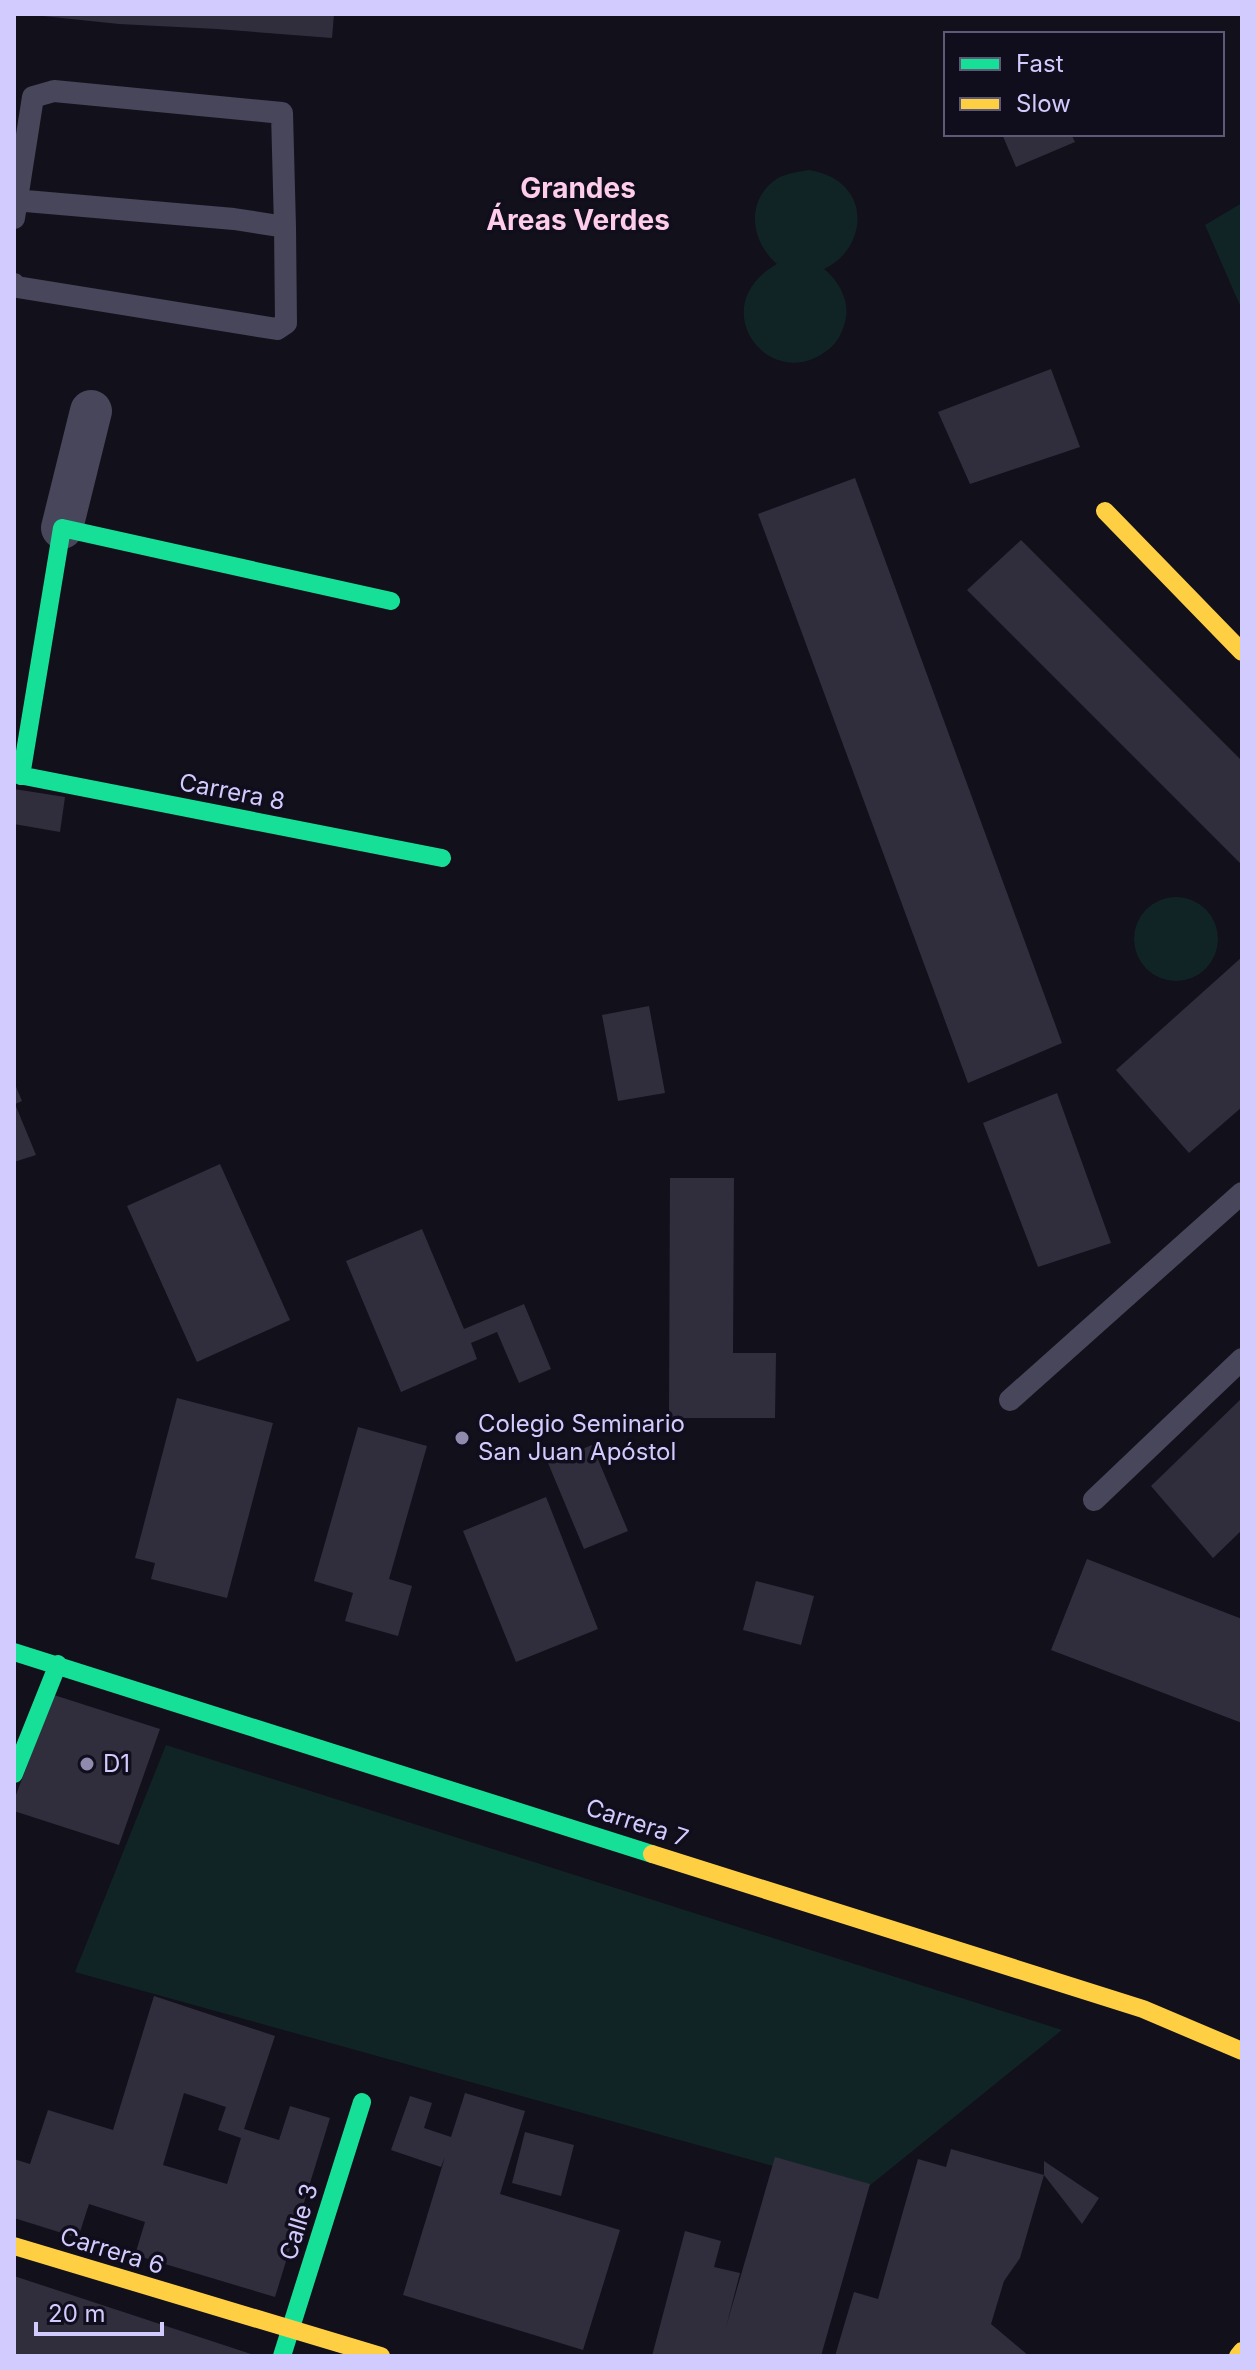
<svg xmlns="http://www.w3.org/2000/svg" width="1256" height="2370" viewBox="0 0 1256 2370" font-family="Inter,sans-serif">
  <rect width="100%" height="100%" fill="#12101a"/>
  <path fill="#102425" d="M809,170C819,172 830,175 838,181C872,206 858,254 824,269C838,280 849,299 846,317C844,330 838,342 829,349C771,397 701,307 777,264C750,241 745,199 778,178C788,173 798,172 809,170Z
    M1242,203V310L1205,225Z
    M1134 939a42 42 0 1 1 84 0a42 42 0 1 1-84 0Z
    M166,1745L1062,2030L863,2191L75,1972Z"/>
  <path fill="#302e3c" fill-rule="evenodd" d="M43,14H334L332,38L217,29L119,24L43,16Z
    M1002,134H1071L1075,142L1016,167Z
    M1051,369L1080,447L970,484L938,412Z
    M855,478L1062,1043L968,1083L758,514Z
    M1021,540L1242,761V865L967,590Z
    M14,789L65,797L60,832L14,824Z
    M1242,957V1107L1189,1153L1116,1070Z
    M649,1006L665,1093L618,1101L602,1015Z
    M14,1082L22,1101L15,1104L36,1155L14,1162Z
    M1057,1093L1111,1243L1038,1267L983,1123Z
    M220,1164L290,1320L197,1362L127,1206Z
    M670,1178H734L733,1353H776L775,1418H669Z
    M422,1229L464,1329L524,1304L551,1369L519,1383L497,1332L471,1343L477,1359L401,1392L346,1261Z
    M177,1398L273,1423L227,1598L151,1579L155,1563L135,1558Z
    M1242,1398V1530L1213,1558L1151,1486Z
    M358,1427L427,1446L389,1579L412,1586L398,1636L345,1621L353,1593L314,1581Z
    M592,1445L628,1531L584,1549L548,1463Z
    M546,1497L598,1629L516,1662L463,1531Z
    M1087,1559L1242,1619V1723L1051,1650Z
    M756,1581L814,1596L801,1645L743,1630Z
    M54,1695L160,1729L119,1845L14,1811V1800Z
    M154,1996L275,2036L244,2129L279,2140L290,2106L330,2118L275,2297L135,2255L145,2222L89,2204L78,2238L14,2218V2159L30,2164L48,2110L113,2130ZM184,2093L226,2107L218,2130L241,2138L227,2184L163,2165Z
    M465,2093L525,2111L500,2194L620,2230L583,2350L403,2295L445,2157L441,2167L391,2150L410,2096L432,2103L424,2128L451,2137Z
    M525,2132L574,2145L561,2196L512,2183Z
    M951,2149L1044,2175L1020,2258L1004,2281L991,2324L1029,2356H835L854,2292L878,2299L918,2159L946,2167Z
    M775,2157L870,2184L821,2356H652L685,2231L721,2241L714,2267L740,2273L726,2327Z
    M1044,2161L1099,2198L1082,2224L1044,2175Z
    M14,2276L251,2354L250,2356H14Z"/>
  <g fill="none" stroke-linecap="round" stroke-linejoin="round">
    <path stroke="#47465a" stroke-width="22" d="M14,200L234,219L285,227L286,323L277,329L17,287L14,284
      M14,218L33,97L54,91L282,113L285,227
      M1010,1400L1242,1193
      M1094,1500L1242,1359"/>
    <path stroke="#47465a" stroke-width="42" d="M62,528L91,411"/>
    <path stroke="#16e098" stroke-width="18" d="M14,774L442,858
      M21,776L62,528L391,601
      M14,1652L652,1854
      M14,1774L58,1664
      M282,2356L362,2102"/>
    <path stroke="#ffcf43" stroke-width="18" d="M1105,511L1242,652
      M652,1854L1143,2009L1242,2051
      M14,2246L381,2356
      M1238,2356L1242,2351"/>
  </g>
  <g fill="#8f8aae" stroke="#100d1d" stroke-width="3">
    <circle cx="462" cy="1438" r="8"/>
    <circle cx="87" cy="1764" r="8"/>
  </g>
  <g text-anchor="middle" stroke-width="7" stroke-linejoin="round" paint-order="stroke">
    <g font-size="24" fill="#d2cbfd" stroke="#100d1d">
      <text transform="translate(232 792) rotate(11)" y="8">Carrera 8</text>
      <text transform="translate(637 1823) rotate(18)" y="8">Carrera 7</text>
      <text transform="translate(299 2222) rotate(-73)" y="8">Calle 3</text>
      <text transform="translate(112 2251) rotate(17)" y="8">Carrera 6</text>
    </g>
    <g font-size="24" fill="#d2cbfd" stroke="#100d1d" text-anchor="start">
      <text x="478" y="1432">Colegio Seminario<tspan x="478" dy="28">San Juan Apóstol</tspan></text>
      <text x="103" y="1772">D1</text>
    </g>
    <g font-size="28" font-weight="bold" fill="#fdcdea" stroke="#100d1d">
      <text x="578" y="198">Grandes<tspan x="578" dy="32">Áreas Verdes</tspan></text>
    </g>
  </g>
  <rect width="1256" height="2370" fill="none" stroke="#d2cbfd" stroke-width="32"/>
  <rect x="944" y="32" width="280" height="104" fill="#100d1d" stroke="#5e5977" stroke-width="2"/>
  <rect x="960" y="58" width="40" height="12" fill="#16e098" stroke="#5e5977" stroke-width="2"/>
  <text x="1016" y="72" font-size="24" fill="#d2cbfd">Fast</text>
  <rect x="960" y="98" width="40" height="12" fill="#ffcf43" stroke="#5e5977" stroke-width="2"/>
  <text x="1016" y="112" font-size="24" fill="#d2cbfd">Slow</text>
  <path d="M36 2322v12h126v-12" fill="none" stroke="#d2cbfd" stroke-width="4"/>
  <text x="48" y="2322" font-size="24" fill="#d2cbfd" stroke="#100d1d" stroke-width="6" paint-order="stroke">20 m</text>
</svg>
